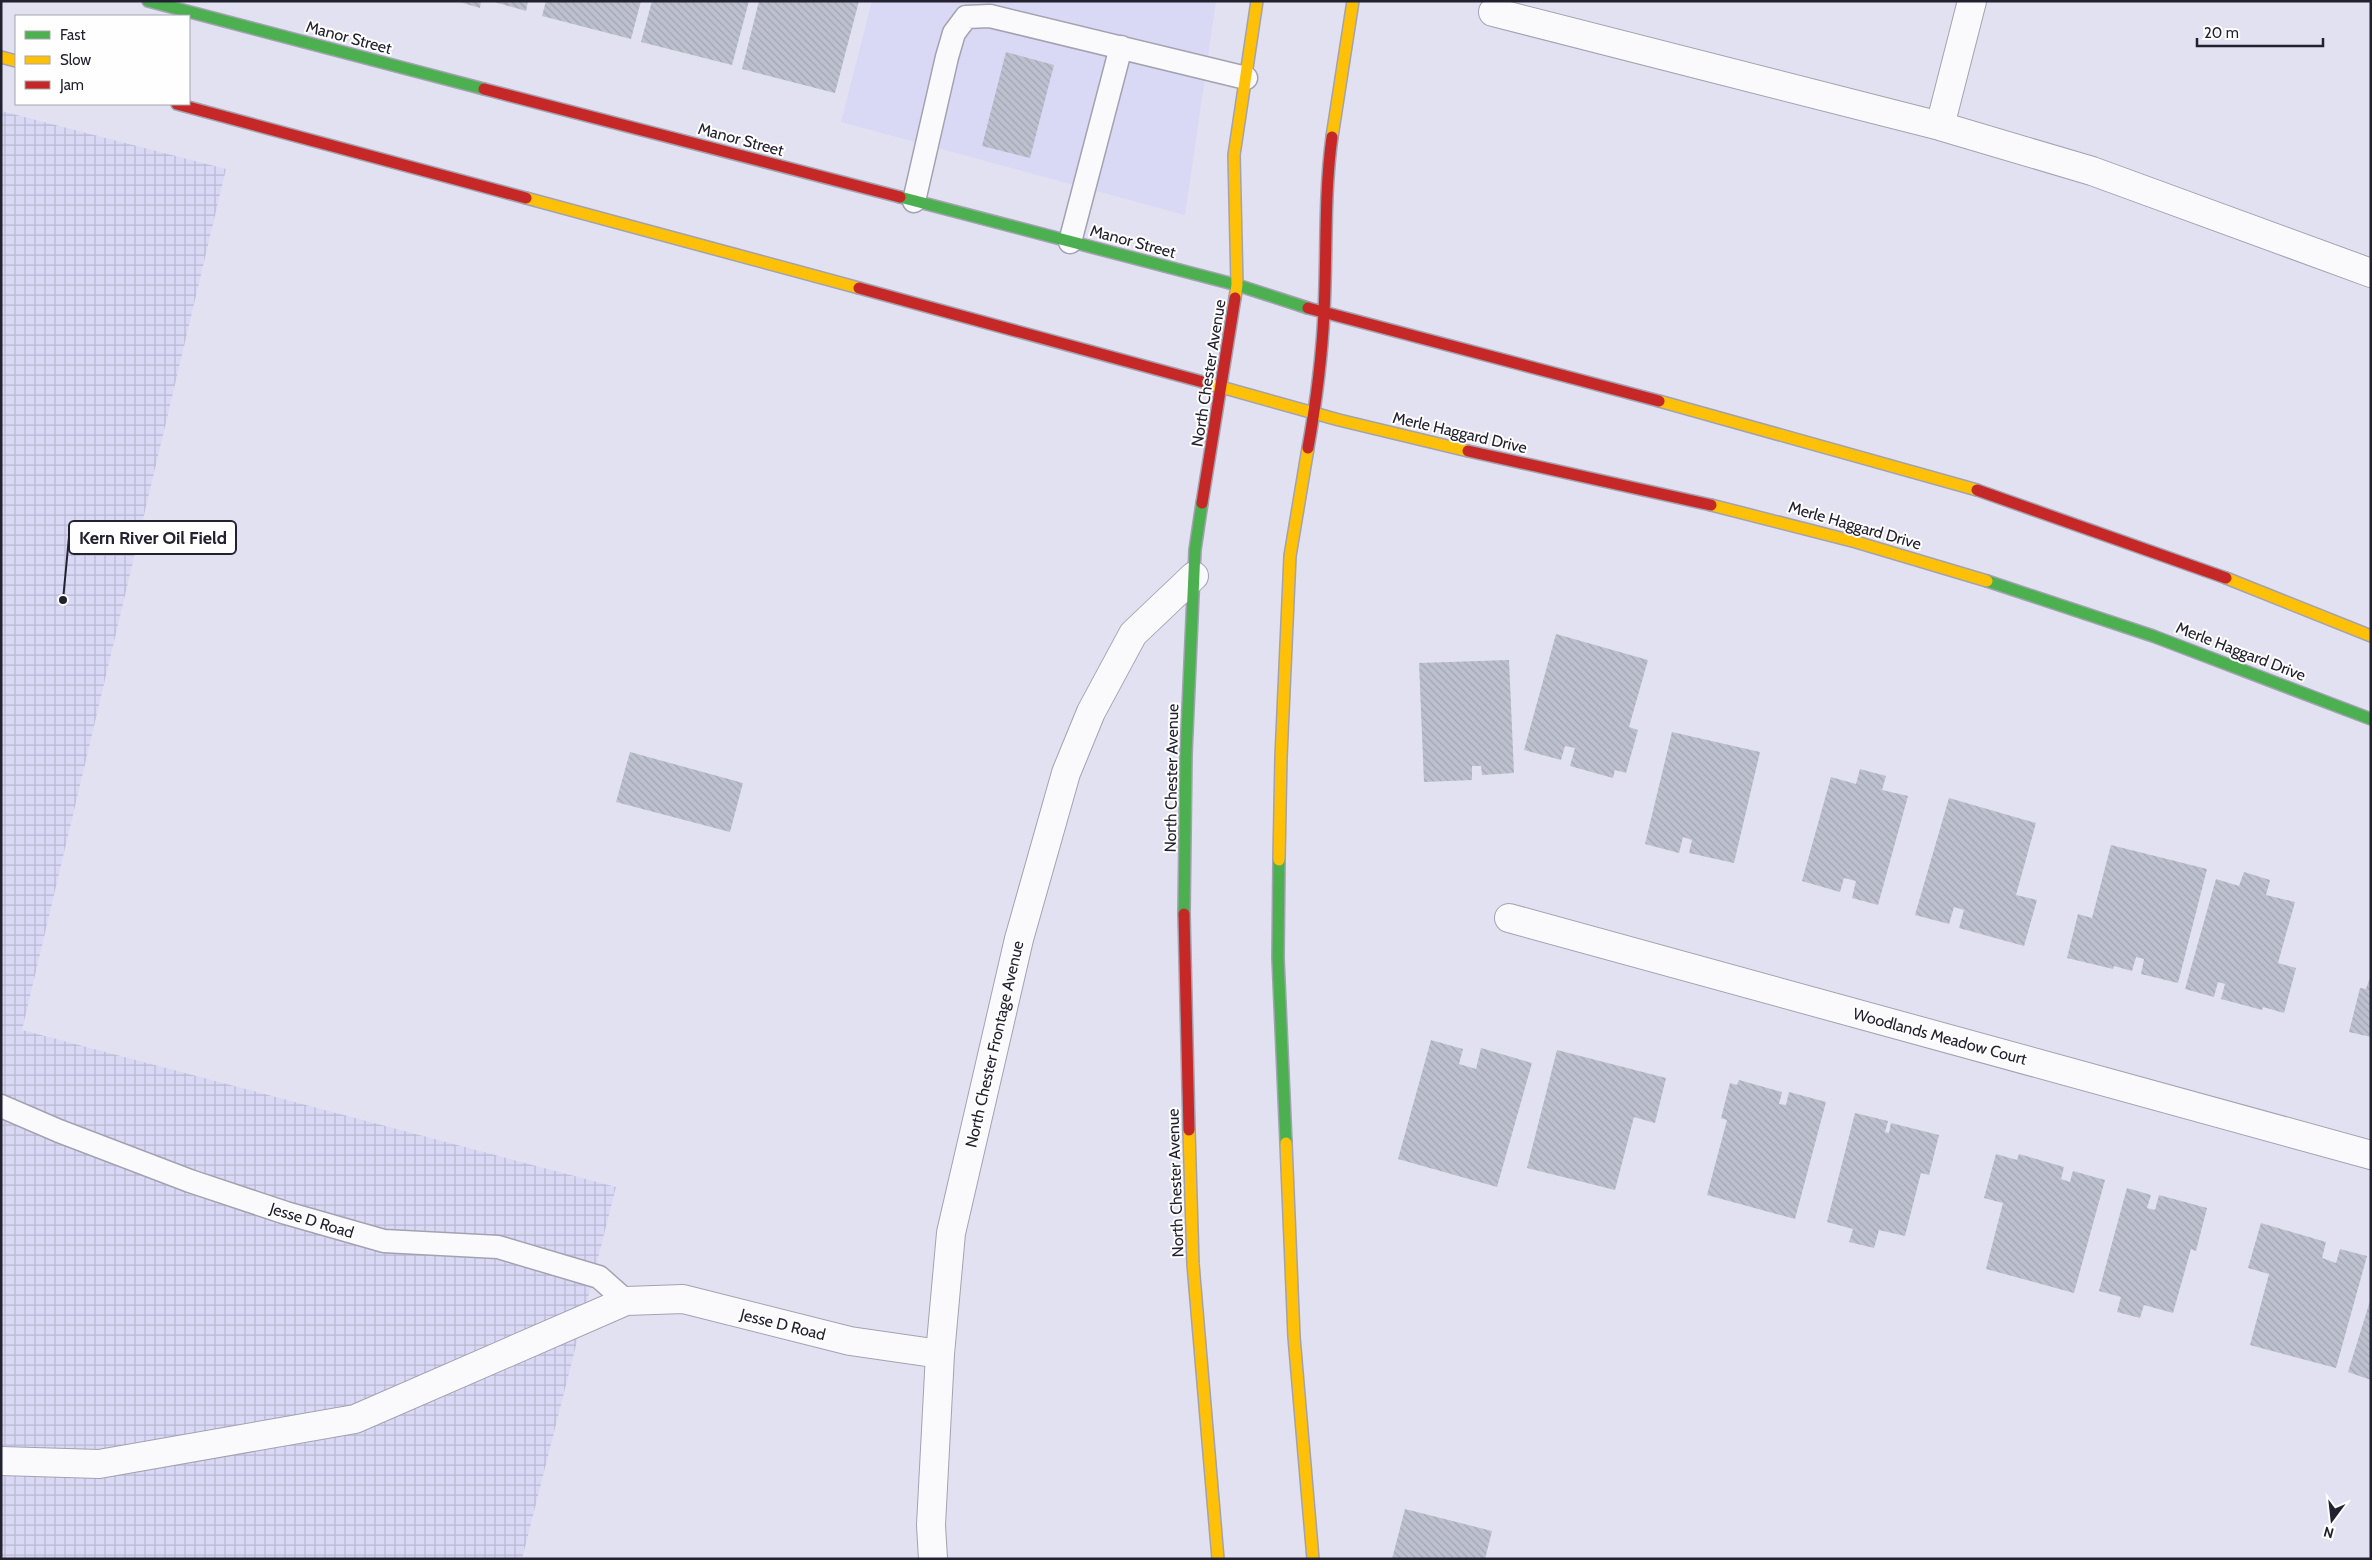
<svg xmlns="http://www.w3.org/2000/svg" width="2372" height="1560" viewBox="0 0 2372 1560" font-family="Cabin,sans-serif">
  <defs>
    <pattern id="industrial-grid" width="8" height="8" patternUnits="userSpaceOnUse" patternTransform="scale(1.25)"><rect width="8" height="8" fill="#d9d8f5"/><path d="M0 4h8M4 0v8" fill="none" stroke="#bab9d2"/></pattern>
    <pattern id="building-back-hatch" width="6" height="6" patternUnits="userSpaceOnUse" patternTransform="scale(1.25)"><rect width="6" height="6" fill="#bdc0ce"/><path d="M-1 5l2 2M0 0l6 6M5-1l2 2" fill="none" stroke="#a2a5b1"/></pattern>
  </defs>
  <rect width="100%" height="100%" fill="#e1e1f2"/>
  <path fill="#d9d8f5" d="M872,1H1216L1185,215L841,122Z"/>
  <path fill="url(#industrial-grid)" d="M1,111L226,169L22,1030L616,1187L522,1559H1Z"/>
  <path fill="url(#building-back-hatch)" d="M456,1H481L480,8Z
    M491,1H528L526,11Z
    M546,1H641L631,39L542,16Z
    M652,1H749L732,65L641,42Z
    M759,1H859L835,93L742,69Z
    M1006,52L1054,65L1030,158L982,146Z
    M1556,634L1648,660L1629,727L1638,730L1626,773L1615,770L1613,778L1570,766L1575,748L1565,746L1561,760L1524,750Z
    M1509,660L1514,773L1482,775L1481,766H1472V780L1424,782L1419,663Z
    M1672,732L1760,752L1734,863L1689,853L1692,840L1683,837L1679,853L1645,844Z
    M630,752L743,783L730,832L616,802Z
    M1860,769L1886,776L1882,790L1908,796L1878,905L1852,898L1856,881L1844,878L1840,892L1802,881L1831,777L1856,784Z
    M1949,798L2036,823L2016,895L2037,900L2024,946L1959,928L1964,910L1954,907L1949,924L1915,915Z
    M2111,845L2207,869L2178,983L2141,974L2144,959L2136,957L2132,971L2114,966L2113,969L2067,958L2078,914L2092,918Z
    M2244,872L2270,880L2266,895L2295,902L2278,963L2296,968L2284,1013L2263,1007L2262,1010L2221,999L2225,984L2218,982L2214,997L2185,989L2216,879L2239,886Z
    M2371,975V1037L2349,1032L2360,988L2366,989Z
    M1431,1040L1463,1049L1459,1064L1476,1069L1481,1048L1532,1063L1497,1187L1398,1159Z
    M1557,1050L1666,1078L1655,1123L1634,1117L1615,1190L1527,1168Z
    M1739,1080L1782,1092L1779,1104L1786,1105L1789,1092L1826,1102L1795,1219L1707,1195L1727,1120L1721,1118L1730,1083L1737,1085Z
    M1855,1113L1888,1121L1885,1132L1889,1133L1891,1123L1939,1135L1929,1175L1921,1173L1905,1236L1879,1230L1874,1248L1849,1242L1853,1229L1827,1222Z
    M1996,1154L2017,1160L2019,1154L2064,1167L2061,1179L2070,1182L2073,1171L2105,1180L2074,1293L1986,1269L2003,1203L1984,1198Z
    M2127,1188L2151,1195L2147,1208L2155,1210L2159,1195L2207,1208L2196,1251L2191,1249L2173,1313L2144,1305L2140,1318L2117,1312L2121,1297L2099,1291Z
    M2261,1223L2326,1242L2322,1258L2336,1263L2340,1249L2367,1256L2336,1368L2250,1345L2269,1274L2248,1268Z
    M2370,1301H2371V1380L2348,1372Z
    M1405,1509L1492,1531L1485,1559H1392Z"/>
  <g fill="none" stroke-linecap="round" stroke-linejoin="round">
    <defs>
      <path id="lane" d="M914,201L947,57L954,33L966,17L990,16L1246,78
        M1070,242L1121,47
        M1,1106L59,1131L190,1181L286,1213L384,1241L498,1247L599,1277L626,1301"/>
      <path id="street" d="M1493,12L1940,126L2092,171L2371,273
        M1940,126L1972,1
        M1509,918L2371,1155
        M1,1461L99,1464L355,1419L626,1301L683,1299L850,1341L940,1354
        M933,1559L931,1525L940,1354L951,1233L1019,939L1066,773L1091,712L1133,634L1194,576"/>
      <path id="fast" d="M148,1L484,89
        M900,197L1237,285L1308,308
        M1987,581L2153,636L2371,719
        M1279,860L1278,958L1286,1143
        M1184,914L1186,754L1195,550L1202,503"/>
      <path id="slow" d="M1,57L16,61
        M1332,137L1353,1
        M526,198L859,288
        M1235,298L1237,285L1234,155L1257,1
        M1203,382L1339,420L1468,451
        M1659,401L1977,490
        M1711,505L1856,542L1987,581
        M2226,578L2371,636
        M1279,860L1281,757L1290,556L1308,448
        M1189,1130L1193,1264L1218,1559
        M1286,1143L1294,1337L1313,1559"/>
      <path id="jam" d="M484,89L900,197
        M177,104L526,198
        M859,288L1203,382
        M1308,308L1659,401
        M1308,448C1316,403 1322,357 1324,312C1327,254 1324,195 1332,137
        M1468,451L1711,505
        M1977,490L2226,578
        M1202,503L1235,298
        M1184,914L1189,1130"/>
    </defs>
    <use href="#lane" stroke="#a2a2b1" stroke-width="25"/>
    <use href="#street" stroke="#a2a2b1" stroke-width="30"/>
    <use href="#fast" stroke="#a2a2b1" stroke-width="14"/>
    <use href="#slow" stroke="#a2a2b1" stroke-width="14"/>
    <use href="#jam" stroke="#a2a2b1" stroke-width="14"/>
    <use href="#lane" stroke="#fafafd" stroke-width="22"/>
    <use href="#street" stroke="#fafafd" stroke-width="28"/>
    <use href="#fast" stroke="#4caf50" stroke-width="11"/>
    <use href="#slow" stroke="#ffc107" stroke-width="11"/>
    <use href="#jam" stroke="#c62828" stroke-width="11"/>
  </g>
  <g text-anchor="middle" stroke-width="4" stroke-linejoin="round" paint-order="stroke">
    <g font-size="16" fill="#222130" stroke="#fefefe">
      <text transform="translate(349 37) rotate(15)" y="6">Manor Street</text>
      <text transform="translate(741 139) rotate(15)" y="6">Manor Street</text>
      <text transform="translate(1133 241) rotate(15)" y="6">Manor Street</text>
      <text transform="translate(1208 373) rotate(-81)" y="6">North Chester Avenue</text>
      <text transform="translate(1460 432) rotate(13)" y="6">Merle Haggard Drive</text>
      <text transform="translate(1855 525) rotate(16)" y="6">Merle Haggard Drive</text>
      <text transform="translate(2241 651) rotate(21)" y="6">Merle Haggard Drive</text>
      <text transform="translate(1171 778) rotate(-89)" y="6">North Chester Avenue</text>
      <text transform="translate(1940 1036) rotate(15)" y="6">Woodlands Meadow Court</text>
      <text transform="translate(994 1044) rotate(-77)" y="6">North Chester Frontage Avenue</text>
      <text transform="translate(1175 1183) rotate(-92)" y="6">North Chester Avenue</text>
      <text transform="translate(312 1220) rotate(17)" y="6">Jesse D Road</text>
      <text transform="translate(783 1324) rotate(14)" y="6">Jesse D Road</text>
    </g>
  </g>
  <path fill="none" stroke="#222130" stroke-width="2" d="M63 600L69 537"/>
  <circle fill="#222130" stroke="#fefefe" stroke-width="2" cx="63" cy="600" r="5"/>
  <rect fill="#fefefe" stroke="#222130" stroke-width="2" x="69" y="521" width="167" height="33" rx="5"/>
  <g font-size="18" text-anchor="middle" font-weight="bold" fill="#222130">
    <text x="153" y="544">Kern River Oil Field</text>
  </g>
  <rect width="2372" height="1560" fill="none" stroke="#222130" stroke-width="5"/>
  <rect x="15" y="15" width="175" height="90" fill="#fefefe" stroke="#a6a6ac"/>
  <rect x="25" y="31" width="25" height="8" fill="#4caf50" stroke="#a6a6ac"/>
  <text x="60" y="40" font-size="15" fill="#222130">Fast</text>
  <rect x="25" y="56" width="25" height="8" fill="#ffc107" stroke="#a6a6ac"/>
  <text x="60" y="65" font-size="15" fill="#222130">Slow</text>
  <rect x="25" y="81" width="25" height="8" fill="#c62828" stroke="#a6a6ac"/>
  <text x="60" y="90" font-size="15" fill="#222130">Jam</text>
  <g transform="translate(2332 1520) rotate(195)" stroke="#fefefe" stroke-width="4" paint-order="stroke">
  <path d="M0-4L9 19L0 12L-9 19Z" fill="#222130"/>
  <text y="-8" font-size="14" font-weight="bold" text-anchor="middle" fill="#222130">N</text>
  </g>
  <path d="M2197 38v8h126v-8" fill="none" stroke="#222130" stroke-width="2.5"/>
  <text x="2204" y="38" font-size="15" fill="#222130" stroke="#fefefe" stroke-width="4" paint-order="stroke">20 m</text>
</svg>
